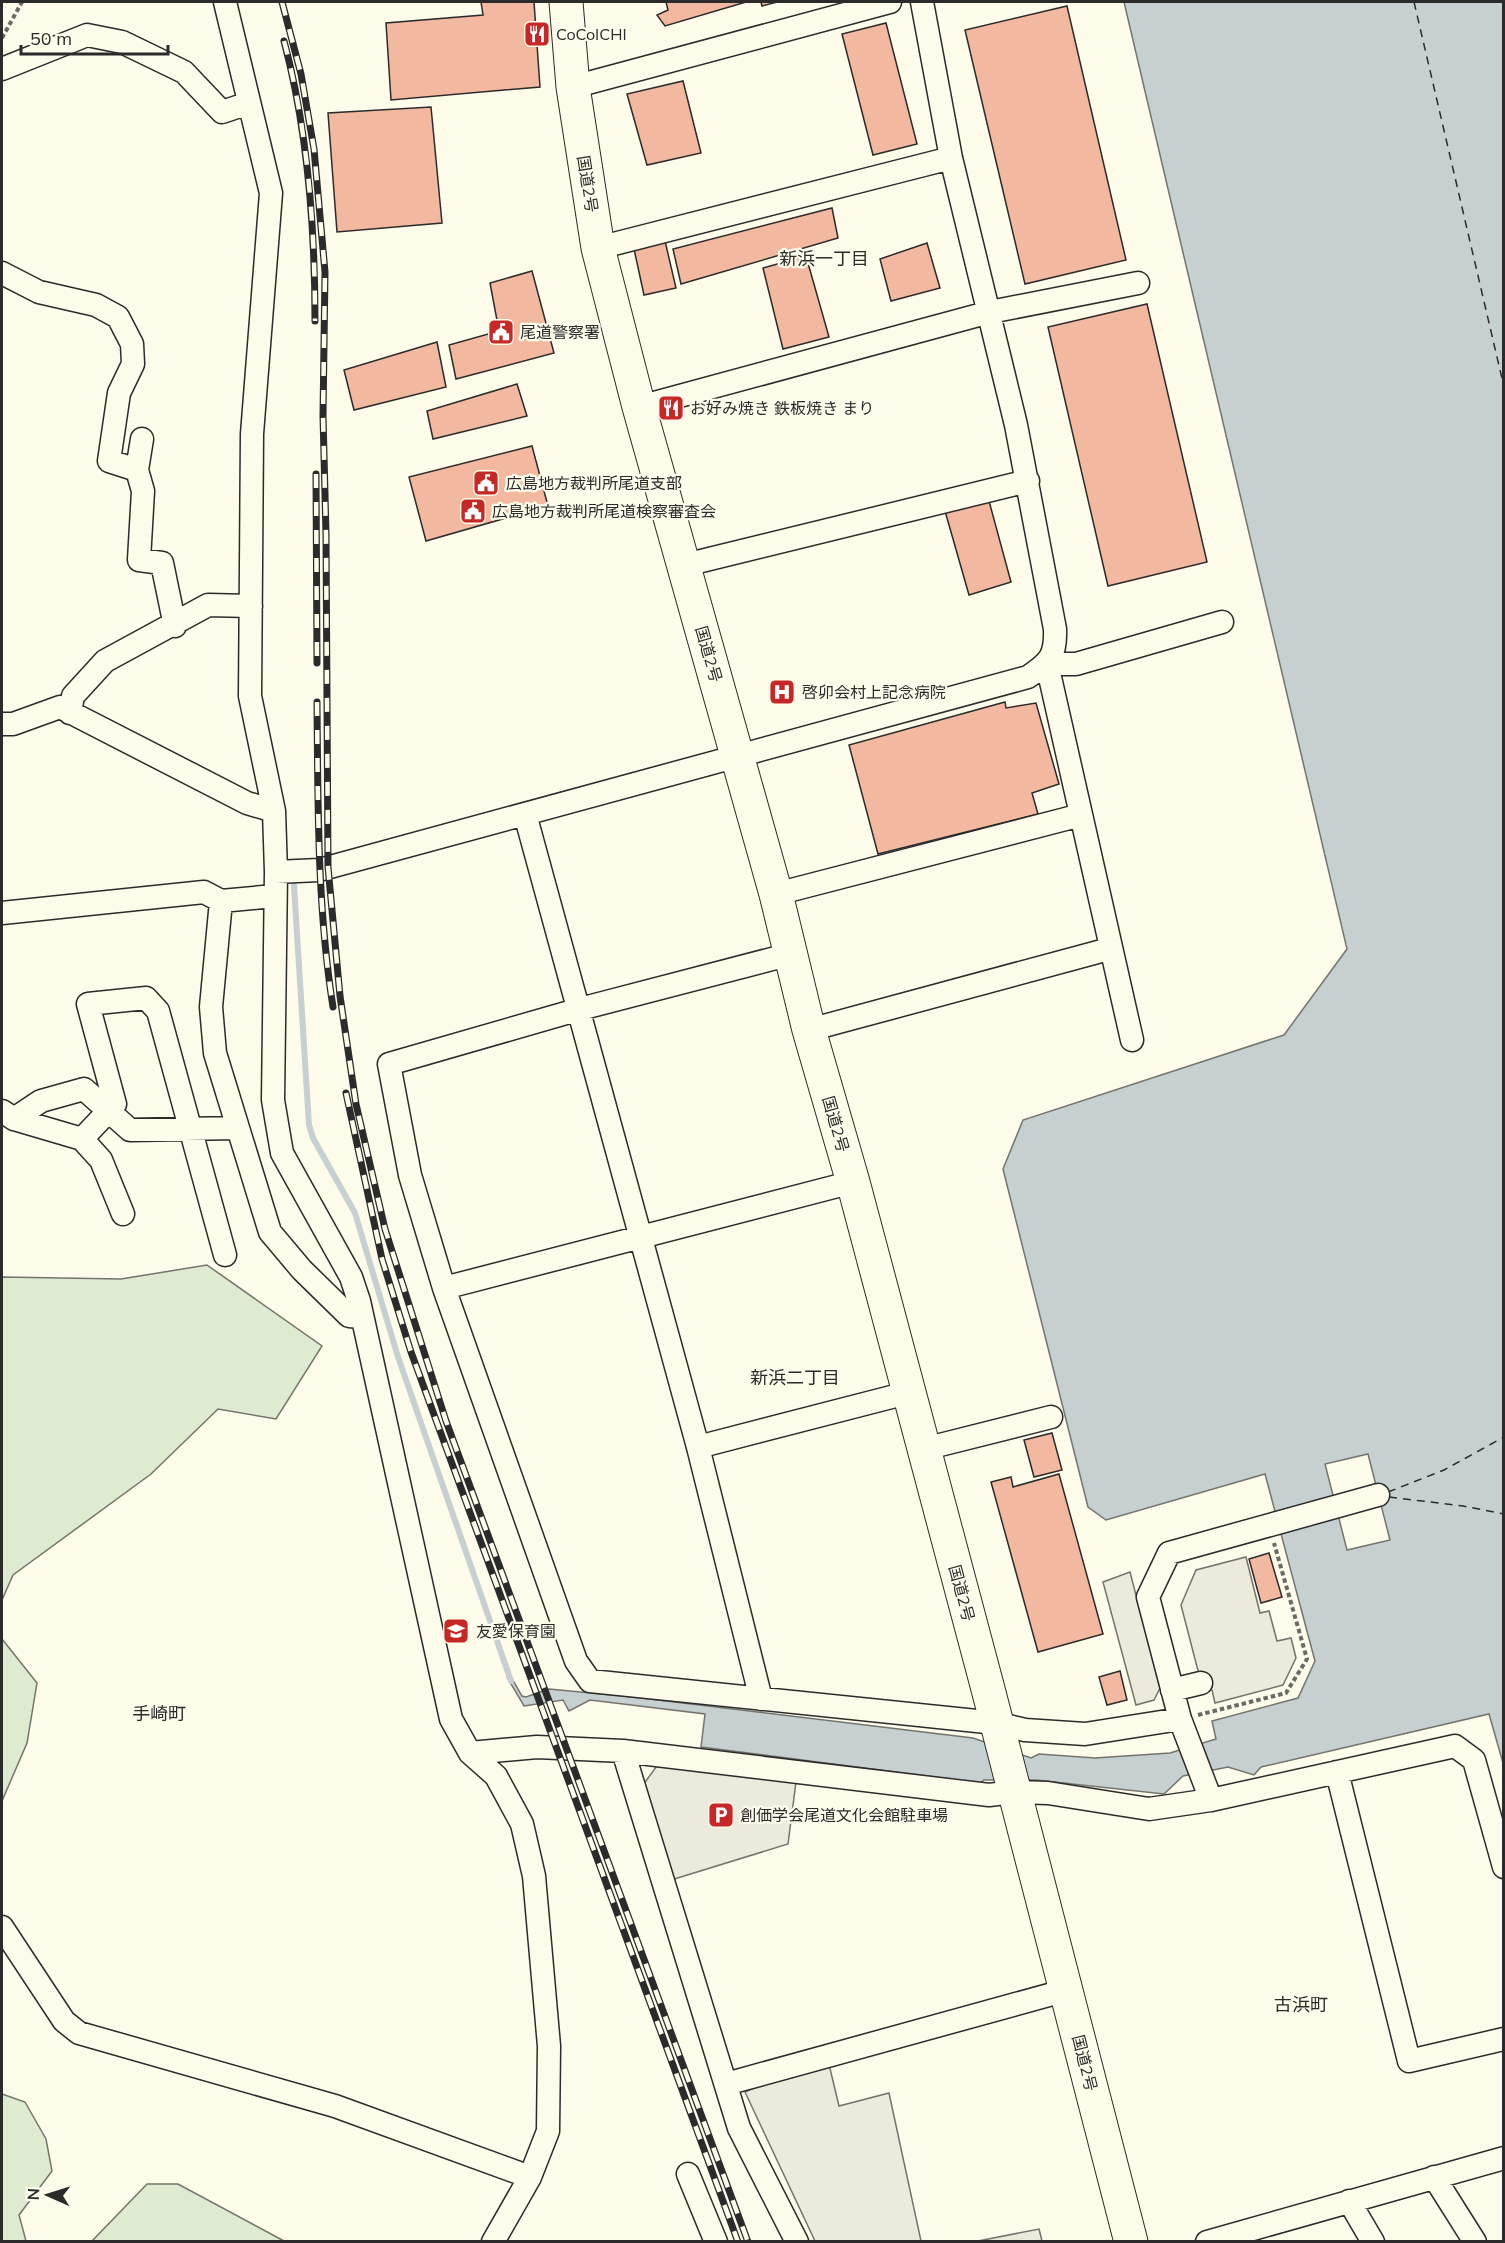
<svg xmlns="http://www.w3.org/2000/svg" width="1505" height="2243" viewBox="0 0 1505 2243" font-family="Mulish,'Noto Sans JP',sans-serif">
  <rect width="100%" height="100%" fill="#fdfbea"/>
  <path fill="#deebd1" stroke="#74746e" stroke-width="1.5" d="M207,1265L322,1346L276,1419L218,1409L151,1474L13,1575L2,1600V1277L121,1279Z
    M2,1639L37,1683L27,1743L2,1801Z
    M2,2094L25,2102L46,2139L52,2171L19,2215L26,2241H2Z
    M147,2184H178L284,2241H92Z"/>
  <path fill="#eceadb" stroke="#74746e" stroke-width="1.5" d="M1246,1557L1260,1613L1269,1611L1277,1641L1291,1638L1296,1658L1283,1685L1215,1703L1212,1690H1203L1181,1605L1196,1570Z
    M1130,1572L1160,1688L1154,1700L1136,1705L1103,1582Z
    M659,1763L796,1782L788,1844L671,1880L643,1785Z
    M827,2056L839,2106L889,2093L921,2241H815L745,2092Z
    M1039,2229L1042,2241H978Z"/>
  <path fill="#c7d0d0" stroke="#74746e" stroke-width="1.5" d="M1124,2H1503V1763L1489,1714L1261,1767L1254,1775L1228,1767L1183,1776L1164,1794L1036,1780H984L980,1783L701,1747L705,1714L590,1700L569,1711L563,1700L524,1706L507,1677L510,1675L522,1696L526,1697L549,1689L633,1697L973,1738L1031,1758L1039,1754L1095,1758L1170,1753L1216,1739L1212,1721L1298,1698L1315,1661L1265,1474L1106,1520L1088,1507L1003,1169L1023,1120L1284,1035L1347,949Z"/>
  <path fill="#fdfbea" stroke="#74746e" stroke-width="1.5" d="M1368,1454L1390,1540L1347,1550L1325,1464Z"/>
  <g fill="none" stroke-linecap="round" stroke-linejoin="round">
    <path stroke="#c7d0d0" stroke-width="6" d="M294,886L309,1125L313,1138L355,1213L398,1357L511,1681"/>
    <path stroke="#2b2b2b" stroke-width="1.5" stroke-dasharray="8 6" stroke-linecap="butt" d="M1414,2L1504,387
      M1388,1492L1444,1470L1504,1437
      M1389,1497L1463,1506L1504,1514"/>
  </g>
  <path fill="#f2b8a0" stroke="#2b2b2b" stroke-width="1.5" d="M481,2H534L540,87L391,100L386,23L483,15Z
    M666,2H746L665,26L657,15L668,10Z
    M761,2H777L762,6Z
    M1067,6L1126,260L1025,284L965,30Z
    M886,23L917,144L873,155L842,34Z
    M683,81L701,153L647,165L627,94Z
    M431,107L442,223L337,232L328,113Z
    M832,208L838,238L681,284L673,249Z
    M665,241L676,288L644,295L634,249Z
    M927,243L940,288L891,301L880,259Z
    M806,256L829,337L783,349L763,268Z
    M532,271L554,353L456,379L449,345L499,331L490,283Z
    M1147,304L1207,562L1108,586L1048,327Z
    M437,342L446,387L354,410L344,370Z
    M517,384L527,416L433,439L427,411Z
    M532,446L548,506L426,541L409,477Z
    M989,501L1011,582L969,595L945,511Z
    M1005,702L1006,708L1036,703L1059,784L1032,793L1038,814L878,854L849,745Z
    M1052,1433L1062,1470L1034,1477L1024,1440Z
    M1059,1474L1103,1634L1038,1652L991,1482L1011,1477L1013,1487Z
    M1269,1553L1282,1597L1261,1603L1249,1559Z
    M1120,1671L1127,1700L1107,1705L1099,1677Z"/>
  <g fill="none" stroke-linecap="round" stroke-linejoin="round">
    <defs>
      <path id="minor" d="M225,2L271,193L252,434L250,696L274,811L276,872L273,1100L282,1153L351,1277L359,1301L451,1719L470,1753L496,1776L522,1824L534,1876L549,2046L548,2131L530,2177L493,2242
        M2,69L87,35L122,42L184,72L222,112L249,103
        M573,87L890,2
        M598,248L951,158
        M2,273L39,292L96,305L118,317L132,344L133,364L119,393L109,461L137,470
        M639,407L990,312L1138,283
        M142,439L137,470L143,491L139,560L162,563L175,626
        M685,565L1028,481
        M70,713L73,696L105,661L208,605L251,606
        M2,724H13L60,707L247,803L274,811
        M525,814L698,1447L761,1699
        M276,872L319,870L1028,677C1050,662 1056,656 1055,629L1016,425L951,158L922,2
        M776,894L1081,815
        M221,901L211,1007L215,1053L270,1232L302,1270L349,1316L362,1317
        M2,913L204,892L221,901L274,896
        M791,954L580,1009L389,1064L410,1175L444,1288L576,1661L590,1681L996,1723L1025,1730L1085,1734L1180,1719L1211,1800
        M809,1030L1109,949
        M1132,1040L1047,664H1076L1222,622
        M2,1111L14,1119L41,1101L84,1089L130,1130L237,1128
        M14,1119L82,1139L101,1160L123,1214
        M82,1139L115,1104L88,1004L146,998L158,1011L225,1255
        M444,1288L853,1182
        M698,1447L907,1393
        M924,1449L1051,1417
        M1172,1690L1201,1683
        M1180,1719L1148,1597L1169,1553L1378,1495
        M623,1751L739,2128L797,2242
        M470,1753L537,1747L623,1751L989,1795L1014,1792L1048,1793L1149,1809L1211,1800L1455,1746L1474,1760L1504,1867
        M1337,1772L1409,2061L1504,2039
        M2,1927L64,2021L79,2033L335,2106L530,2177
        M726,2084L1067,1990
        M688,2174L716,2242
        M1434,2177L1475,2242
        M1349,2201L1373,2242
        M1207,2242L1504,2158"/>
      <path id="highway" d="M566,2L573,87L598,248L639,407L776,894L809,1030L853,1182L988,1689L1131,2242"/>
    </defs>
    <use href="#minor" stroke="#2b2b2b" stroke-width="25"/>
    <use href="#highway" stroke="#2b2b2b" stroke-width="35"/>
    <path stroke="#6a6964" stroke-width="4" stroke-dasharray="4.5 3" stroke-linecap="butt" d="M2,38L22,2
      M1198,1715L1286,1693L1307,1659L1274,1543"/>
    <use href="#minor" stroke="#fdfbea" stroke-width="22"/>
    <use href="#highway" stroke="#fdfbea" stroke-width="33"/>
    <defs>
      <path id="rail" d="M282,2L301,74L314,149L325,272L323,416L326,534L328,867L340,996L356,1104L385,1229L446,1421L748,2242
        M284,41C308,131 315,228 315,321
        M316,474L317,663
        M317,702C318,804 317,906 333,1007
        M346,1093L382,1259L411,1352L738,2242"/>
    </defs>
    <use href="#rail" stroke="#2b2b2b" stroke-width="7"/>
    <use href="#rail" stroke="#fdfbea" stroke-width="4.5" stroke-dasharray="14" stroke-linecap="butt"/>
  </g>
  <defs>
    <symbol id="restaurant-square" viewBox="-11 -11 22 22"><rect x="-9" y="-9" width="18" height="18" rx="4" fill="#c62828" stroke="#fdfbea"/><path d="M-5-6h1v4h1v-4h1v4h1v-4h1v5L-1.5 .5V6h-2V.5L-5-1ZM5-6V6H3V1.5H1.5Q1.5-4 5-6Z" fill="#fff"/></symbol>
    <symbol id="civic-square" viewBox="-11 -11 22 22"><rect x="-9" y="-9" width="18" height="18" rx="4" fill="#c62828" stroke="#fdfbea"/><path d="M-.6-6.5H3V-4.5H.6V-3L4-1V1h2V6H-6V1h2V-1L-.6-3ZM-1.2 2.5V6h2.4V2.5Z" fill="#fff"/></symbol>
    <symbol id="hospital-square" viewBox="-11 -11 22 22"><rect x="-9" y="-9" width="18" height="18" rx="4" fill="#c62828" stroke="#fdfbea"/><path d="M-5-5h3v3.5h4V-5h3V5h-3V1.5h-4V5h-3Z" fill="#fff"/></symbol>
    <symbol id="school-square" viewBox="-11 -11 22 22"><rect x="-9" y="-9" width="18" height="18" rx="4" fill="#c62828" stroke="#fdfbea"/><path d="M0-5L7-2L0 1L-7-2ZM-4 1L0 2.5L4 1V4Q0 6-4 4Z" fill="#fff"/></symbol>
    <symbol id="parking-square" viewBox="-11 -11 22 22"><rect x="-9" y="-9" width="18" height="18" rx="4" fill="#c62828" stroke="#fdfbea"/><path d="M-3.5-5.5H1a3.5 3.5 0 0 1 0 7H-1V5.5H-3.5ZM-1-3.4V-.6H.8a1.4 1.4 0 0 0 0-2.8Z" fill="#fff"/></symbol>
  </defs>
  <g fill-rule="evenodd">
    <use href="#restaurant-square" x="522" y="19" width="30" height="30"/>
    <use href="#civic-square" x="486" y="317" width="30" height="30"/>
    <use href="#restaurant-square" x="656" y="393" width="30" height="30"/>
    <use href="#civic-square" x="471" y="468" width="30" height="30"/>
    <use href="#civic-square" x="458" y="496" width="30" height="30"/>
    <use href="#hospital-square" x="767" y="677" width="30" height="30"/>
    <use href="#school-square" x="441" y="1616" width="30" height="30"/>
    <use href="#parking-square" x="706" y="1800" width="30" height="30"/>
  </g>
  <g text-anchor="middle" stroke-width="4.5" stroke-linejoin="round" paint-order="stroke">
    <g font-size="16" fill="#2b2b2b" stroke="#fdfbea" text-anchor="start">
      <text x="556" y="40">CoCoICHI</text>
      <text x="520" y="338">尾道警察署</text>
      <text x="690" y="414">お好み焼き 鉄板焼き まり</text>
      <text x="506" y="489">広島地方裁判所尾道支部</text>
      <text x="492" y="517">広島地方裁判所尾道検察審査会</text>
      <text x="802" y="698">啓卯会村上記念病院</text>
      <text x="476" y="1637">友愛保育園</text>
      <text x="740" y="1821">創価学会尾道文化会館駐車場</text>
    </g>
    <g font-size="16" fill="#2b2b2b" stroke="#fdfbea">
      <text transform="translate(588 184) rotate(81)" y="6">国道2号</text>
      <text transform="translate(709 654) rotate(74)" y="6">国道2号</text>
      <text transform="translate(836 1124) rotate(74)" y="6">国道2号</text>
      <text transform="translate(962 1593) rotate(75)" y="6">国道2号</text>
      <text transform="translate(1085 2063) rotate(76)" y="6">国道2号</text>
    </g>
    <g font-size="18" fill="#2b2b2b" stroke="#fdfbea">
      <text x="824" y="265">新浜一丁目</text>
      <text x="795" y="1384">新浜二丁目</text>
      <text x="159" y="1720">手崎町</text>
      <text x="1301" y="2011">古浜町</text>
    </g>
  </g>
  <rect width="1505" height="2243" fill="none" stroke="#2b2b2b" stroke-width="6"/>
  <g transform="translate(48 2195) rotate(273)" stroke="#fdfbea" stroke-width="4.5" paint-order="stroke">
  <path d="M0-4.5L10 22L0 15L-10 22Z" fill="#2b2b2b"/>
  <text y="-9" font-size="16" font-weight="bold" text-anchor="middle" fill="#2b2b2b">N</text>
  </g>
  <path d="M21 45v9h147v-9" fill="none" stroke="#2b2b2b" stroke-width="3"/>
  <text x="30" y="45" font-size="18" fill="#2b2b2b" stroke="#fdfbea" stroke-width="4.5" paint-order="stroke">50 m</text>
</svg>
